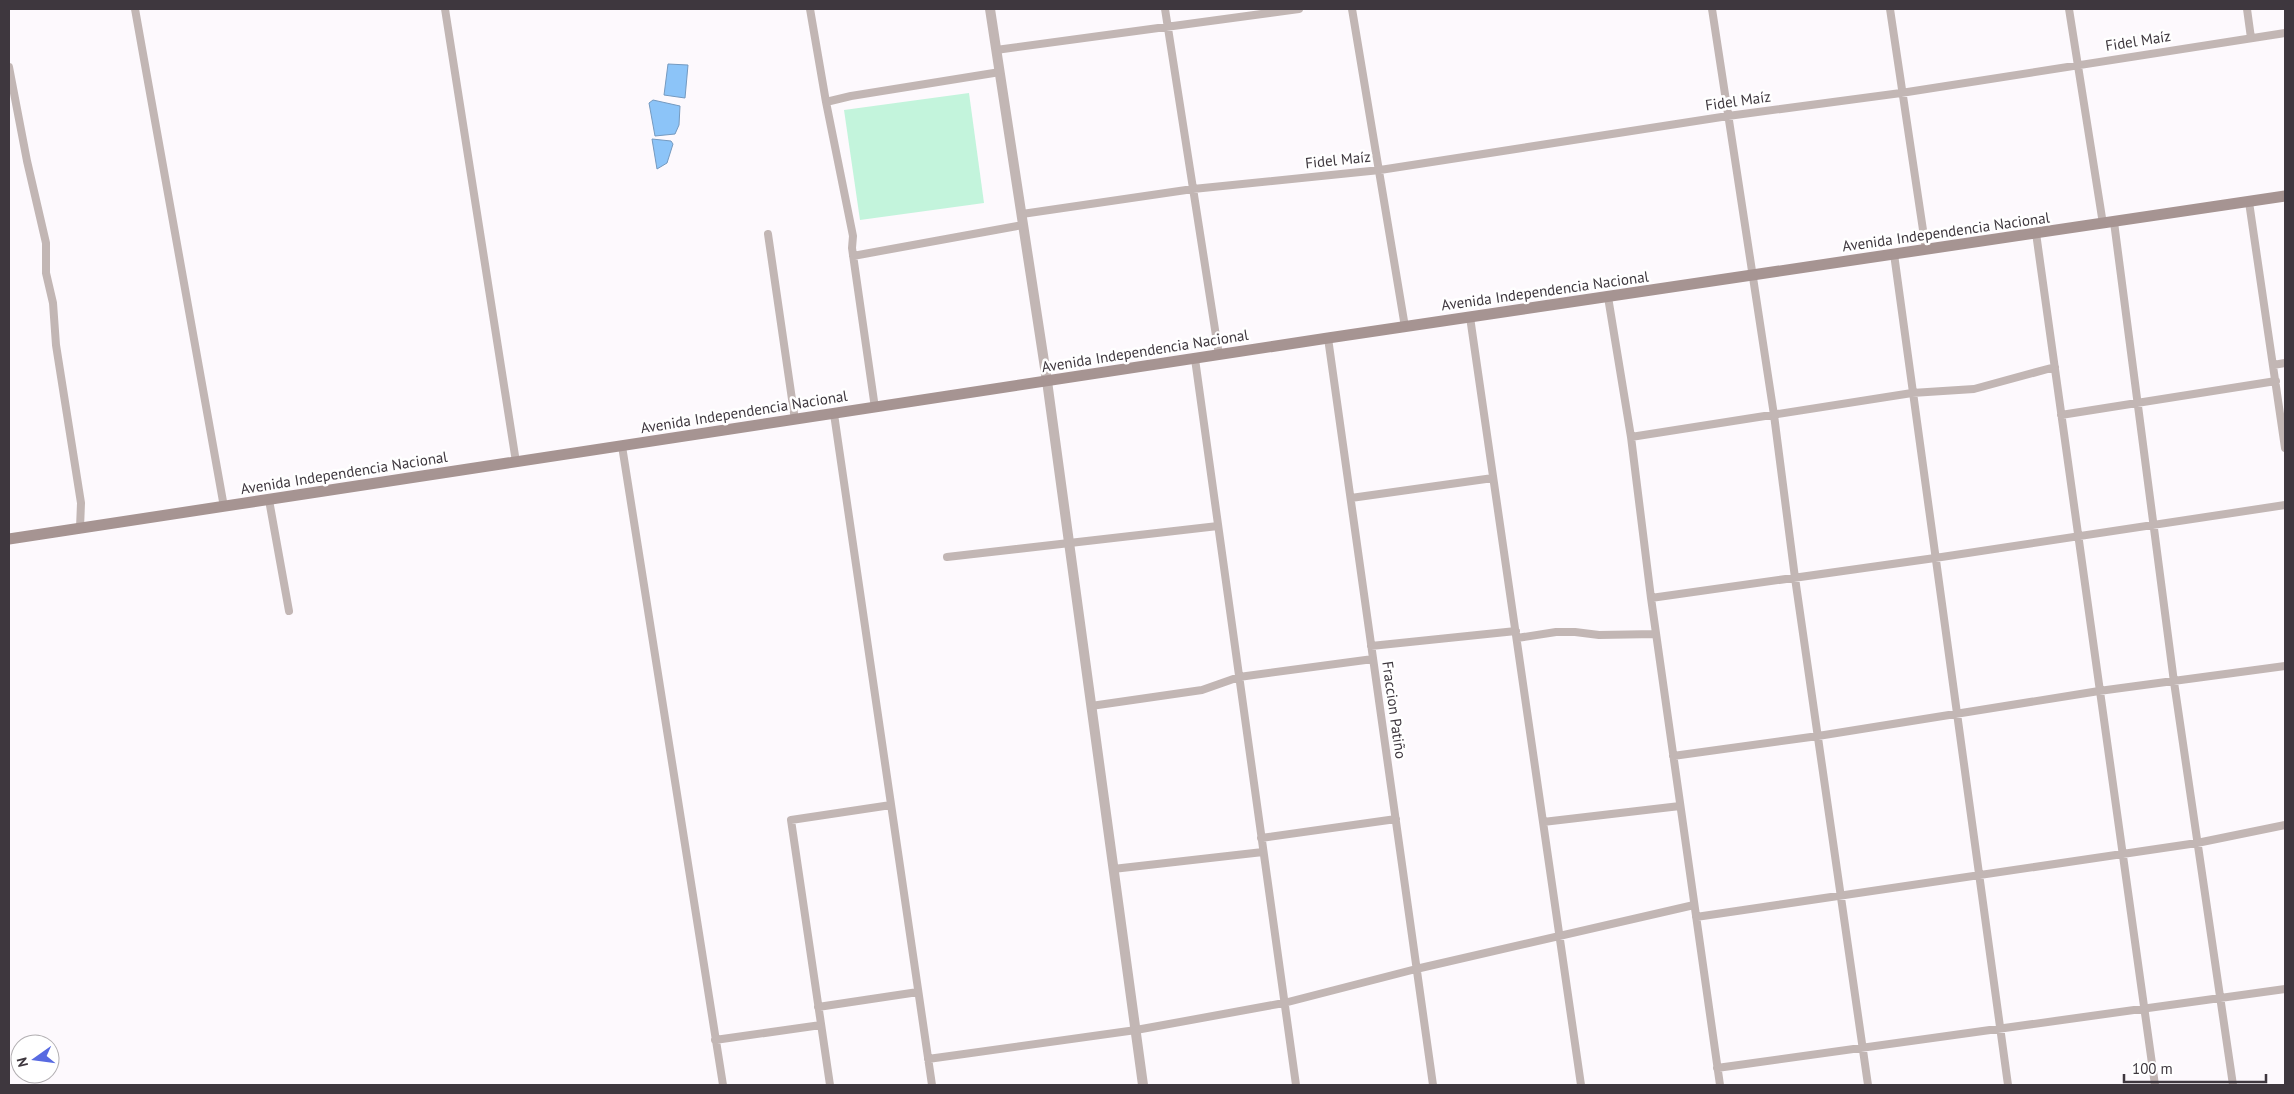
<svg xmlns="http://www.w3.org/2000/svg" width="2294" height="1094" viewBox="0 0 2294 1094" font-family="'PT Sans',sans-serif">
  <rect width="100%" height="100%" fill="#fdf9fd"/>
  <path fill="#c3f4dc" d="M969,93L984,203L860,220L844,110Z"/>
  <path fill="#8cc4f8" stroke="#759ac0" d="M668,64L688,65L685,98L664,95Z
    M653,100L680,106L679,125L675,134L655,136L649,103Z
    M652,139L671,141L673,144L667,163L657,169Z"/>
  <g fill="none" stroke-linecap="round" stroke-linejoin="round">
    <path stroke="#c2b6b4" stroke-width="8" d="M135,9L224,507
      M445,9L516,462
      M810,9L826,102L853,236L852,248L875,408
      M1165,9L1219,355
      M1352,9L1405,327
      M1712,9L1774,415L1795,578L1868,1085
      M1890,9L1926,250
      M2069,9L2103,224
      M2247,9L2251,38
      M996,50L1299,9
      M9,67L27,161L46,243V273L53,303L56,345L81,503L80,528
      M826,102L851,96L1000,72
      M2249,202L2285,448
      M1022,214L1193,189L1380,170L1728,116L1901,93L2285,33
      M2114,222L2174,682L2233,1085
      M2036,233L2155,1085
      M768,234L795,420
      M1894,254L2008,1085
      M853,256L1023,225
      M1608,297L1631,437L1651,598L1720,1085
      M1470,317L1581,1085
      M1328,338L1433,1085
      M1195,359L1296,1085
      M2273,365L2285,363
      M834,414L932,1085
      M2061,415L2276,381
      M1631,437L1912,393L1974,389L2055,367
      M622,446L723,1085
      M1351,498L1493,478
      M269,500L289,611
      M947,557L1218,526
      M1651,598L1935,558L2285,505
      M1517,638L1556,632H1575L1599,635L1656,634
      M1371,646L1516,631
      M1091,706L1202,690L1239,677L1373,659
      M1673,756L1818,736L2099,691L2285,666
      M1543,822L1680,806
      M1261,838L1396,819
      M1113,869L1263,852
      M1696,917L2197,843L2285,825
      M818,1007L918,992
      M715,1040L821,1025
      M928,1059L1136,1030L1284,1003L1416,969L1694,905
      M1717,1068L2285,989
      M830,1085L791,820L891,805"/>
    <path stroke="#c2b6b4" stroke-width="10" d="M990,9L1047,381L1143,1085"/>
    <path stroke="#a69492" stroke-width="11" d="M9,539L1328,338L2285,196"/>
  </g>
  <g text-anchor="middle" stroke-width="5" stroke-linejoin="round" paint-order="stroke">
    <g font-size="15" fill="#3e373e" stroke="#fff">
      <text transform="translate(2138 41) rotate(-9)" y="5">Fidel Maíz</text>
      <text transform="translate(1738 101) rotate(-8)" y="5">Fidel Maíz</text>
      <text transform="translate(1338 160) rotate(-6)" y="5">Fidel Maíz</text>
      <text transform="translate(1946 232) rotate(-8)" y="5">Avenida Independencia Nacional</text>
      <text transform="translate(1545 291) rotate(-8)" y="5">Avenida Independencia Nacional</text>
      <text transform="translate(1145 351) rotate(-9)" y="5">Avenida Independencia Nacional</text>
      <text transform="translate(744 412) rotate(-9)" y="5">Avenida Independencia Nacional</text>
      <text transform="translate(344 473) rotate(-9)" y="5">Avenida Independencia Nacional</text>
      <text transform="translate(1394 710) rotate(82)" y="5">Fraccion Patiño</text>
    </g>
  </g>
  <rect width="2294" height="1094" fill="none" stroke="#3e373e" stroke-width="20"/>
  <g transform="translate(35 1059) rotate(256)"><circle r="24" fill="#ffffff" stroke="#b2afb2"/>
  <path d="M0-4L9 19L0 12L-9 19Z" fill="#586ae1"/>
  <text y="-8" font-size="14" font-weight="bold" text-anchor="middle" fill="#3e373e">N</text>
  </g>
  <path d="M2124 1074v8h142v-8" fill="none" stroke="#3e373e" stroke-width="2.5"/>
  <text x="2132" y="1074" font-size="15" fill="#3e373e" stroke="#ffffff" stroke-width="4" paint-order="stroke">100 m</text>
</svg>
